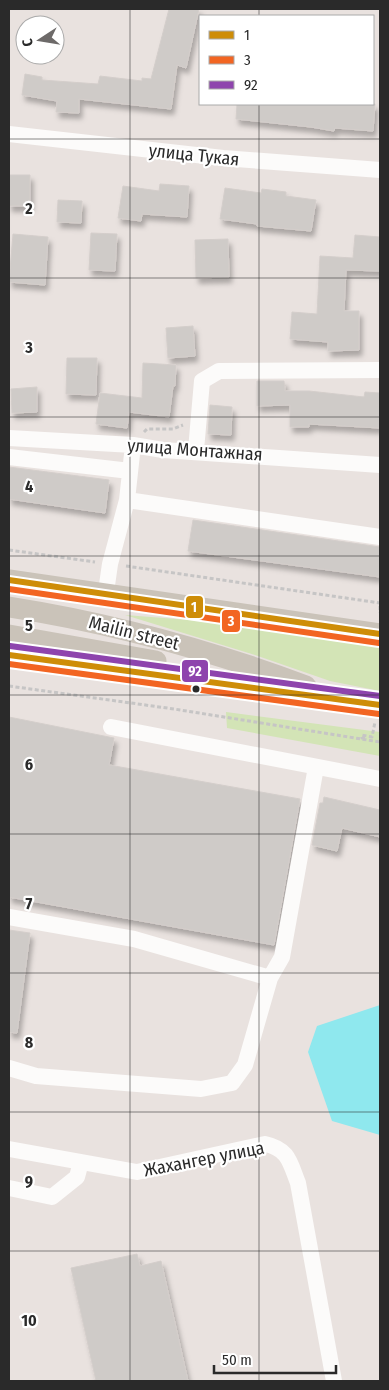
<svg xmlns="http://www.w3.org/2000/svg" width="389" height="1390" viewBox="0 0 389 1390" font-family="'Fira Sans Condensed',sans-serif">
  <defs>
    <filter id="shadow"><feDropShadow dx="3" dy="5.5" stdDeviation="2.5" flood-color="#0004"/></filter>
  </defs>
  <rect width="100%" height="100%" fill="#e9e2df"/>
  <path fill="#d3e4b6" d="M125,615L203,621L380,646V691L330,681L255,655Z
    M226,712L380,732V756L227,728Z"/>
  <path fill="#8fe8ee" d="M380,1005V1135L332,1121L308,1052L317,1026Z"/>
  <path fill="#cfcbc8" stroke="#d4cecb" filter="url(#shadow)" d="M169,9H199L186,68L177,65L171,109L79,99V113L56,112L57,101L22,95L25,74L42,77V80L98,84L100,76L142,81V78L151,79Z
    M237,104H375L373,131L335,128L334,131L311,127L236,119Z
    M9,175H30V206H9Z
    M160,184L189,186L187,217L142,214L141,221L118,218L123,186L159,191Z
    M225,188L261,193L262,189L286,192V196L316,200L311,231L257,226V224L220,219Z
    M58,200L82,201L81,223L57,222Z
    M91,233L117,234L115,271L89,270Z
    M13,234L48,237L45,285L9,282Z
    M355,235L380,237V271L346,270L344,311H359V350L328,351V342L290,339L292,312L317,314L320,256L353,258Z
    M228,239L229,277L196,278L195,240Z
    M193,326L195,356L168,358L166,328Z
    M67,358H97L96,395L66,394Z
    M143,363L176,365L175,386H173L169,417L129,412L127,428L96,424L100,393L142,398Z
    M257,381H284L285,391H309L364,397L365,392L380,393V428L309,424V427H290V405L257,406Z
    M37,387V412L12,413L11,389Z
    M210,405L232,407L231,435L208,434Z
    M9,467L109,480L105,513L9,499Z
    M193,520L380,547V577L188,551Z
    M9,717L114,738L109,765L300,799L274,945L9,897Z
    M324,797L380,810V837L342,828L337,851L312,845L320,803H323Z
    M9,930L30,933L17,1033L9,1032Z
    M137,1254L140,1266L161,1261L188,1381H96L71,1268Z"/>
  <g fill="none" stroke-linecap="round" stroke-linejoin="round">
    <path stroke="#c6c5c5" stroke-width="3" stroke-dasharray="4 2.5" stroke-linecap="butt" d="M144,432L147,429H173L183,425
      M9,550L95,562
      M126,566L380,603
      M380,606V613
      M9,686L174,709L380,742
      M365,738H362V735L372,737L375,722"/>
    <path stroke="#fcfbfa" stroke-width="16" d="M9,134L223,158L380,170
      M9,438L133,445L163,450L380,465
      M196,450L202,381L219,371L380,370
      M9,457L130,471
      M127,500L380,537
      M106,592L110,564L127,500L133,445
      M111,727L380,779
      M9,917L134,939L270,978L282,957L316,767
      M9,1068L36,1076L201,1089L232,1083L245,1065L270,978
      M9,1149L137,1172L265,1144C289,1149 290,1163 298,1183L334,1381
      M9,1188L52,1197L77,1177L81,1162"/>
    <path stroke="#cac3b9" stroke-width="21" d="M9,580L380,634
      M9,607C111,623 210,650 306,686
      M9,635L156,661
      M9,655L380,705"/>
    <defs>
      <path id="bus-1" d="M9,580L380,634
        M9,655L380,705"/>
      <path id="bus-2" d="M9,589L379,643
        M9,664L379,714"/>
      <path id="bus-3" d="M10,646L380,696"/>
    </defs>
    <use href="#bus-1" stroke="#fff" stroke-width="10"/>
    <use href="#bus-2" stroke="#fff" stroke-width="10"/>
    <use href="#bus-3" stroke="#fff" stroke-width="10"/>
    <use href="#bus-1" stroke="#ce8d08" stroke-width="6"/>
    <use href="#bus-2" stroke="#f26522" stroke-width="6"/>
    <use href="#bus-3" stroke="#8e44ad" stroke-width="6"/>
  </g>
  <path fill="none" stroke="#2a2a2a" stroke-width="1" stroke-opacity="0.55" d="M130,9V1381M259,9V16M259,104V1381M9,139H380M9,278H380M9,417H380M9,556H380M9,695H380M9,834H380M9,973H380M9,1112H380M9,1251H380"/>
  <circle fill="#2a2a2a" stroke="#fff" stroke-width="2" cx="196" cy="689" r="4.5"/>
  <g text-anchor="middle" stroke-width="4.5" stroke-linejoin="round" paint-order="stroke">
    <g font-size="18" fill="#2a2a2a" stroke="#fff">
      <text transform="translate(194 155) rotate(6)" y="6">улица Тукая</text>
      <text transform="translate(195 450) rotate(4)" y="6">улица Монтажная</text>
      <text transform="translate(134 633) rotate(14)" y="6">Mailin street</text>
      <text transform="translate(204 1159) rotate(-11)" y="6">Жахангер улица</text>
    </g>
  </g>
  <g font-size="16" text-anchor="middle" font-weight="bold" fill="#2a2a2a" stroke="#fff" stroke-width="4.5" stroke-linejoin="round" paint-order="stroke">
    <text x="29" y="214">2</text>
    <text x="29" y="353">3</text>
    <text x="29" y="492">4</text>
    <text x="29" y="631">5</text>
    <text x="29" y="770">6</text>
    <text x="29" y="909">7</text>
    <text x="29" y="1048">8</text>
    <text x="29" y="1187">9</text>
    <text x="29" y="1326">10</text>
  </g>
  <g stroke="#fff" stroke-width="2">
    <rect x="185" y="595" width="19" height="24" rx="5" fill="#ce8d08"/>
    <rect x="221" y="609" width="20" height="24" rx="5" fill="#f26522"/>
    <rect x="181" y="659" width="28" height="24" rx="5" fill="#8e44ad"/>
  </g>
  <g font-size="14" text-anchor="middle" font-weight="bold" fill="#fff">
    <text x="194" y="612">1</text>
    <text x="231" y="626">3</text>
    <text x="195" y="676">92</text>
  </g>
  <rect width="389" height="1390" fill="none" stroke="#2a2a2a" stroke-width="20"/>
  <rect x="199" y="15" width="175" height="90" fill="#ffffff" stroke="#aaaaaa"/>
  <rect x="209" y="31" width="25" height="8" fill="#ce8d08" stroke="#aaaaaa"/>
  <text x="244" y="40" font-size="15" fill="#2a2a2a">1</text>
  <rect x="209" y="56" width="25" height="8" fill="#f26522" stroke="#aaaaaa"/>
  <text x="244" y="65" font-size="15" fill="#2a2a2a">3</text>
  <rect x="209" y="81" width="25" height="8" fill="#8e44ad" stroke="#aaaaaa"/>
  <text x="244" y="90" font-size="15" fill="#2a2a2a">92</text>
  <g transform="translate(40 40) rotate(258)"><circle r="24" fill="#ffffff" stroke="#aaaaaa"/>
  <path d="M0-4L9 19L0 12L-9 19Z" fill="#6d6a69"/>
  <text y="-8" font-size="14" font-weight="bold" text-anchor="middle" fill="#2a2a2a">С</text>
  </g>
  <path d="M214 1365v8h122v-8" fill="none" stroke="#2a2a2a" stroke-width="2.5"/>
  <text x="222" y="1365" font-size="15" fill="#2a2a2a" stroke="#ffffff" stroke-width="4" paint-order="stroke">50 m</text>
</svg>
